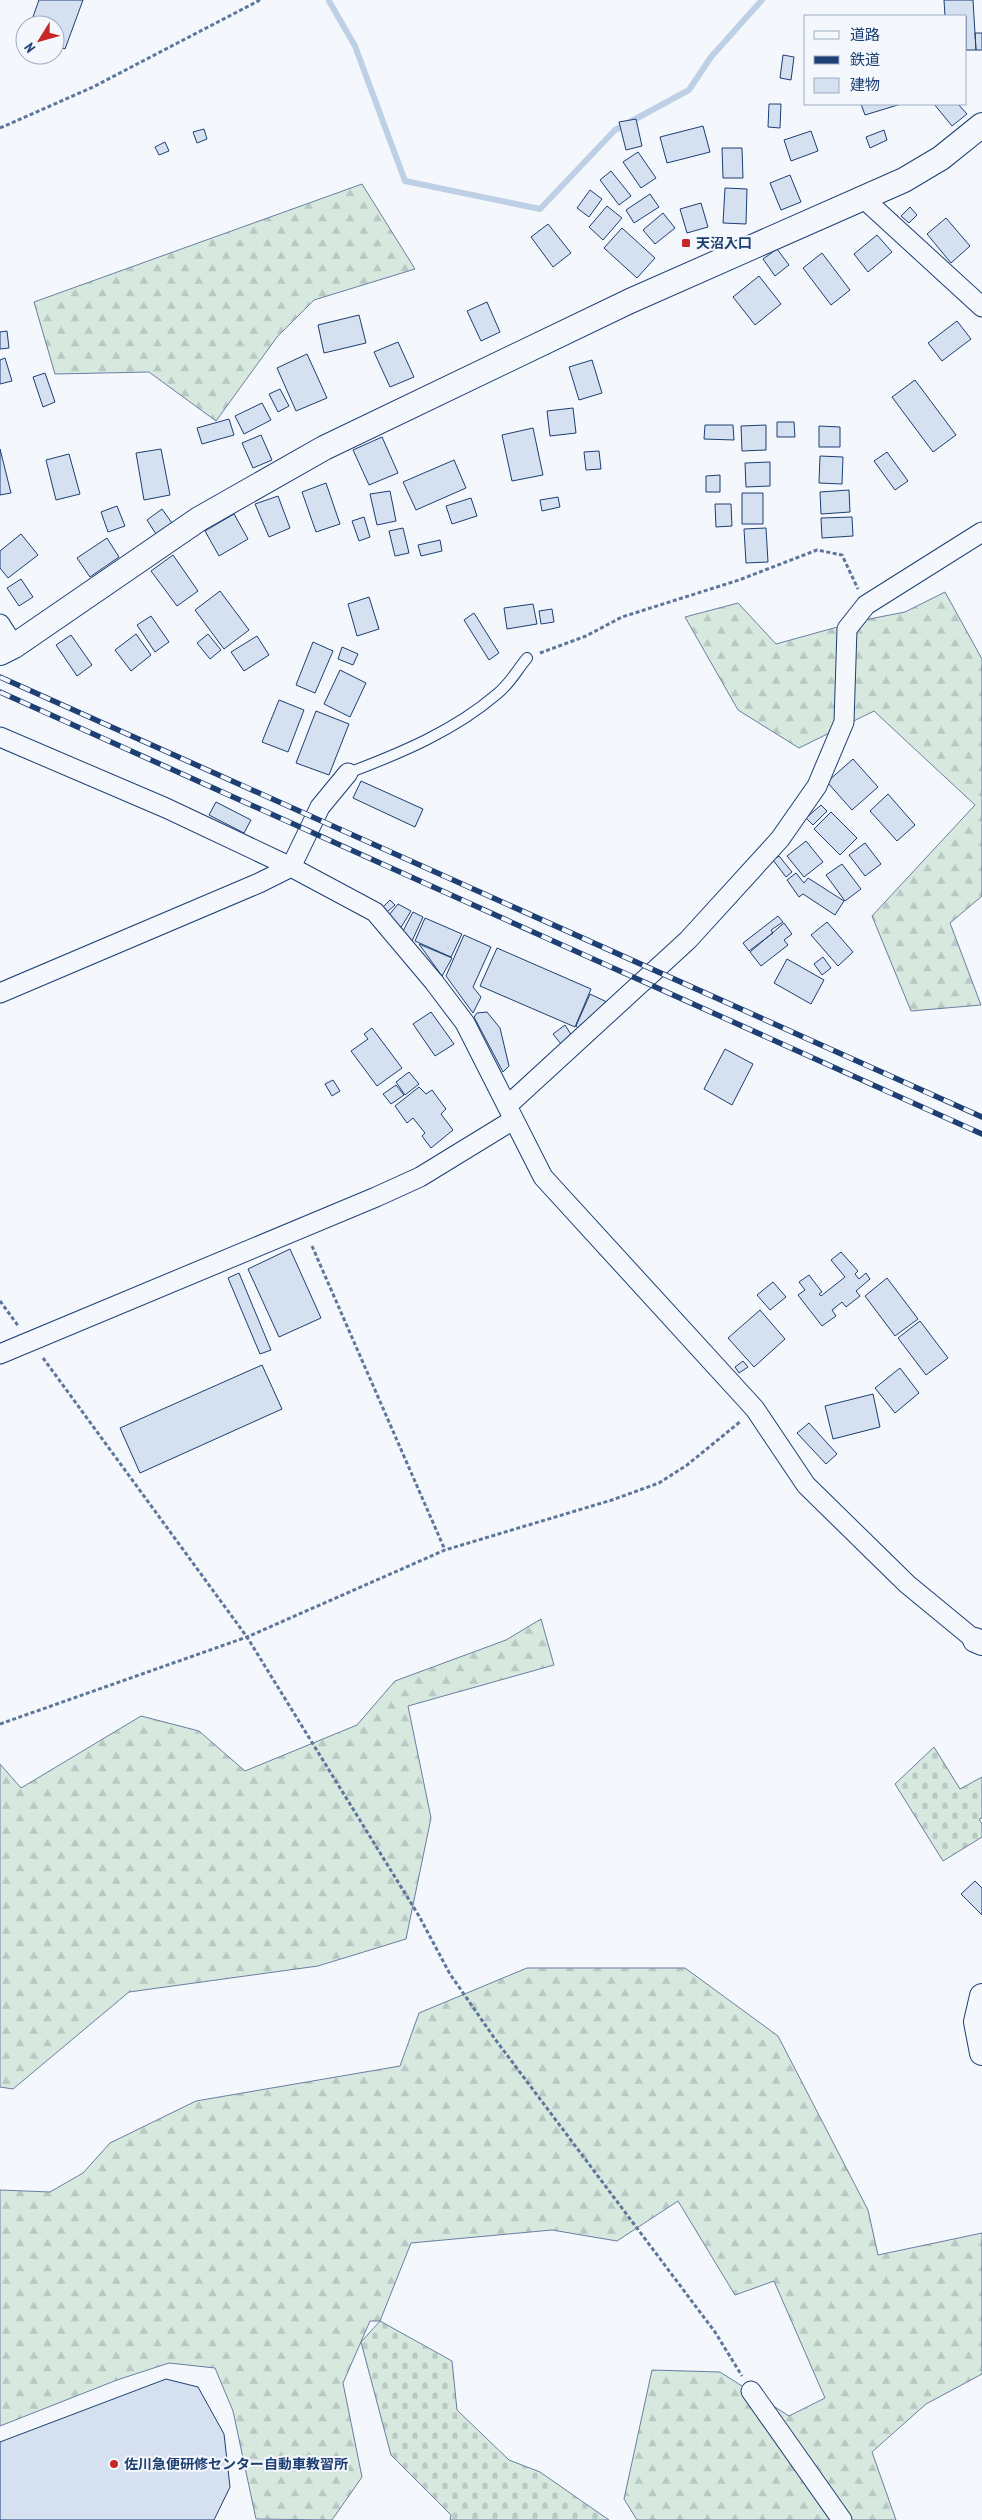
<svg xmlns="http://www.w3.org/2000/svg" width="982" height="2520" viewBox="0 0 982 2520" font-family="'PT Sans Narrow','Noto Sans JP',sans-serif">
  <defs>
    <pattern id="forest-firs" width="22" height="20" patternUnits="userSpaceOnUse" patternTransform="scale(1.25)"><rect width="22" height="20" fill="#d7e8df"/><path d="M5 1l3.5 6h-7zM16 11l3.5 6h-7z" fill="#b8c8c3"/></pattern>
    <pattern id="cemetery-stones" width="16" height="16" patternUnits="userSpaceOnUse" patternTransform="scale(1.25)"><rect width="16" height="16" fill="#d7e8df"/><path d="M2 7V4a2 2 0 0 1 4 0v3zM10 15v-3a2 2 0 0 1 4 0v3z" fill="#b8c8c3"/></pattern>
  </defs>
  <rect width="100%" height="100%" fill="#f4f7fb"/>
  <path fill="url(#forest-firs)" stroke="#687fa3" d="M362,184L415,269L314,300L277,337L216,421L149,372L55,374L34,302Z
    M945,592L982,659V896L950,923L981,1005L911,1011L872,916L975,805L874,711L799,748L738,710L685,617L738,603L776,644L859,621L905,612Z
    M541,1619L554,1665L408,1706L431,1818L406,1939L318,1966L129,1992L13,2089L0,2087V1764L21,1788L141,1716L199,1731L245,1771L357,1725L395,1681L506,1640Z
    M527,1968H685L778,2036L868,2210L878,2255L982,2233V2374L926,2404L872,2452L896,2520H637L624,2499L652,2370L720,2372L789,2416L825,2398L774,2281L735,2295L678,2201L617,2241L552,2230L411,2243L380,2321H370L343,2383L362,2477L332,2520L256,2519L233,2411L215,2368L169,2363L117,2380L0,2426V2190L50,2192L83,2173L110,2143L196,2101L400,2066L419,2013Z"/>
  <path fill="url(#cemetery-stones)" stroke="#687fa3" d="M934,1747L960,1789L982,1777V1818L979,1819L982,1824V1837L943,1861L895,1784Z
    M380,2321L452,2361L457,2410L509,2460L540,2472L609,2520H450L451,2515L391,2455L361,2342Z"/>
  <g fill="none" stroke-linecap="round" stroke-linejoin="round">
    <path stroke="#bed0e5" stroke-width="6" d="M329,1L355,46L405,181L540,209L615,130L689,90L711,57L762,0"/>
  </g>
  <path fill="#d5e0f0" stroke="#1d3f73" d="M39,0H83L65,49L55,45V25H30Z
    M944,0H973L976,50H966V16H945Z
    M975,33H982V50H976Z
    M783,55L794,57L791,80L780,78Z
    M769,104H781L780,128L768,127Z
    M861,104H901L865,115Z
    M934,104H958L967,114L952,126Z
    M636,119L642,146L626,150L619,122Z
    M703,126L710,152L667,163L660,137Z
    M204,129L207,139L197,143L193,132Z
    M884,130L887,140L870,148L866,137Z
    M811,131L818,151L791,161L784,140Z
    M165,142L169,151L159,155L155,147Z
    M722,148H742L743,178H723Z
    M638,152L656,178L641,188L623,162Z
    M611,171L631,196L619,205L600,180Z
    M790,175L801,202L781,210L770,183Z
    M725,188L747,189L746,224L723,223Z
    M590,190L602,199L589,217L577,208Z
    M650,194L659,207L634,223L626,210Z
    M701,203L708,227L687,233L680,209Z
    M607,206L622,218L603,240L589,227Z
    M910,207L917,215L909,223L901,216Z
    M663,213L675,228L655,244L643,230Z
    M946,218L970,246L951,263L927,234Z
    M548,224L571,253L553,267L531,237Z
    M622,228L655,258L637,278L604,248Z
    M877,235L892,252L868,272L854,254Z
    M777,249L789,265L775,276L763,259Z
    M822,253L850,290L831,305L803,268Z
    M759,276L781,304L755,325L733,297Z
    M487,302L500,332L481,341L467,311Z
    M359,315L366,343L324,353L318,325Z
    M957,321L971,339L942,361L928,343Z
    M7,331L9,348L0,349V332Z
    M398,342L414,377L390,387L374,352Z
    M307,354L327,398L296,411L277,368Z
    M5,358L12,381L0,384V360Z
    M592,360L602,393L579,400L569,367Z
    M45,373L55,402L43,407L33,377Z
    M915,380L956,435L933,452L892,397Z
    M280,389L289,406L278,412L269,394Z
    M262,403L271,420L244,434L235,416Z
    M573,408L576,433L550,436L547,411Z
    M229,419L234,435L202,444L197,428Z
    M777,422H794L795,437H777Z
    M705,425H733L734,440L704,439Z
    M766,425V450L742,451L741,426Z
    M819,426L840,427V447H819Z
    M533,428L543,475L512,481L502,435Z
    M261,435L272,460L253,468L242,443Z
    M382,437L398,473L369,485L353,450Z
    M0,449L11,493L0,495Z
    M161,449L170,495L144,500L136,453Z
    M599,451L601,469L586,470L584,452Z
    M887,452L908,481L895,490L874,461Z
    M69,454L80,494L56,500L46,460Z
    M820,456L843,457L842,484L819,483Z
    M454,460L466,488L416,510L403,482Z
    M770,462V486L746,487L745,463Z
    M720,475V492H706V476Z
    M326,483L340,524L316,532L302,492Z
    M849,490L850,512L821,514L820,492Z
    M390,491L396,521L377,525L370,494Z
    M742,493H763V524H742Z
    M278,496L290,528L269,537L255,504Z
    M558,497L560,507L542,511L540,500Z
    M471,498L477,516L452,524L446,506Z
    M715,504H731L732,526L716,527Z
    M117,506L125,526L108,532L101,512Z
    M162,509L172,523L156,534L147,520Z
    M234,514L248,539L219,556L205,531Z
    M364,517L370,537L359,541L352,521Z
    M852,517L853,536L822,538L821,518Z
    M403,528L409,553L395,556L389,531Z
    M766,528L768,562L746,563L744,529Z
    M21,534L38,555L8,578L0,568V551Z
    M107,538L119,557L90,577L77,558Z
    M440,540L442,551L421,556L418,545Z
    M173,555L198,591L177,606L151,571Z
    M21,579L33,597L19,606L7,588Z
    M220,591L249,630L224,649L195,610Z
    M369,597L379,629L357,636L348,604Z
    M533,604L537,624L507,629L504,608Z
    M552,609L554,622L541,624L539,611Z
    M474,613L499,653L489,660L464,620Z
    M151,616L169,642L155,652L137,625Z
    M136,634L151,655L131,671L115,650Z
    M208,634L221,650L210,659L197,643Z
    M71,635L92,665L77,676L56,645Z
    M257,636L269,655L244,671L231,652Z
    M313,642L333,651L315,693L296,685Z
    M342,647L358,654L353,665L338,659Z
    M340,670L366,683L350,717L324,704Z
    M279,700L304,710L288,752L262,742Z
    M316,711L349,724L329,775L296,763Z
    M853,759L878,787L852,810L827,782Z
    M361,781L423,809L415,827L353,798Z
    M888,794L915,825L897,841L870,811Z
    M216,802L251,820L244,833L209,815Z
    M821,805L827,811L813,825L806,818Z
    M831,812L857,838L840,855L814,829Z
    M806,841L823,862L804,877L787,856Z
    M865,843L881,864L865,876L849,855Z
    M779,856L792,872L786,877L773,860Z
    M842,864L861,889L845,901L826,875Z
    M796,873L804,883L808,878L844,901L835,915L803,894L799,897L787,880Z
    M390,900L395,905L386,913L382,908Z
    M398,904L411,911L400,929L389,915Z
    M413,912L423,917L412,941L403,931Z
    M778,916L783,922L771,930L773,933L749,951L743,943Z
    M425,918L462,934L451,957L415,941Z
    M827,922L853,952L838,966L811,935Z
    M784,923L792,934L784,940L788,945L761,966L750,952Z
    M464,935L491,947L473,987L481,997L473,1013L446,976Z
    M419,944L452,958L442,976Z
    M497,948L591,989L575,1027L480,986Z
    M823,957L831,968L822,975L814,964Z
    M787,959L824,980L811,1004L774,983Z
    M590,994L609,1003L578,1028L576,1026Z
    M431,1012L454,1044L435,1056L413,1024Z
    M487,1012L500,1028L509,1066L503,1072L474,1017L477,1013Z
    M565,1025L572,1036L561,1044L553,1034Z
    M372,1028L402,1068L377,1086L351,1051L368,1039L364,1034Z
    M725,1049L753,1064L732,1105L704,1089Z
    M409,1072L419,1084L405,1095L396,1082Z
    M333,1080L340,1091L332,1096L325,1084Z
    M396,1085L404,1095L391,1104L383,1094Z
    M419,1087L426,1094L432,1090L446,1109L441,1114L453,1130L431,1148L422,1136L425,1133L413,1118L407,1123L395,1106Z
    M290,1249L321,1318L279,1337L248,1269Z
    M841,1252L858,1271L855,1274L859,1279L866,1273L870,1279L856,1291L860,1296L846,1307L842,1302L832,1310L836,1316L822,1326L798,1295L805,1290L799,1282L809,1275L822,1292L819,1294L821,1296L845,1277L831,1260Z
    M239,1273L271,1350L260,1354L228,1278Z
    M887,1278L918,1319L895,1336L865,1296Z
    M773,1282L786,1297L770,1310L757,1295Z
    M760,1310L785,1339L754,1367L728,1338Z
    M920,1321L948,1358L926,1375L898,1338Z
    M743,1361L748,1367L739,1373L735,1367Z
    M262,1365L282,1409L140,1473L120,1428Z
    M900,1368L919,1393L895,1413L875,1388Z
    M873,1394L880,1427L833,1439L825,1406Z
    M809,1423L837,1454L826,1464L797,1433Z
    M975,1881L982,1888V1915L961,1894Z
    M166,2379L198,2387L224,2434L230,2487L214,2520H0V2442Z"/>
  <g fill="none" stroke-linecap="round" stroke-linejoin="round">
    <defs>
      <path id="service" d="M348,773C401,753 454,731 497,694C509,685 517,670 527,658"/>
      <path id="minor" d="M863,198L982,307
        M0,624L14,646
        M0,737L166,808L291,867L375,912L434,982L465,1023L543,1177L755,1409L806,1485L907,1584L975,1640
        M0,993L259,883L291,867L320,807L348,773
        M507,1106L688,940L780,839L817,786L844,722L847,629L866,605L982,532
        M0,1354L376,1197L420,1177L513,1120
        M751,2391L842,2520"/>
      <path id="tertiary" d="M0,653L14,646L199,519L324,448L630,301L904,180L941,158L982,125
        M975,1640L982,1643
        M982,1996L976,2022L982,2053"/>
    </defs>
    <use href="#service" stroke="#1d3f73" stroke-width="12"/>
    <use href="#minor" stroke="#1d3f73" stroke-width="21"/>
    <use href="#tertiary" stroke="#1d3f73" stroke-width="26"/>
    <path stroke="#5e769c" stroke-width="3" stroke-dasharray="4 2.5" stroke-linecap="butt" d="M0,128L93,87L260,0
      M540,653L586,636L622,617L739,580L817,550L842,555L858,589
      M312,1246L445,1550
      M0,1301L19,1327
      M43,1358L247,1637L419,1916L450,1974L495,2039L715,2332L742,2376
      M0,1724L247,1637L445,1550L612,1500L659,1483L687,1465L741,1421"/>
    <use href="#service" stroke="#f4f7fb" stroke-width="10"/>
    <use href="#minor" stroke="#f4f7fb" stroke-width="19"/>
    <use href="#tertiary" stroke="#f4f7fb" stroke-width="24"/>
    <defs>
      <path id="rail" d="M0,677L982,1117
        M0,692L982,1134"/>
    </defs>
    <use href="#rail" stroke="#1d3f73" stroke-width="5.5"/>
    <use href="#rail" stroke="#f4f7fb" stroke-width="4" stroke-dasharray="11" stroke-linecap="butt"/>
  </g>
  <g fill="#c62828" stroke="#f4f7fb" stroke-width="2">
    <rect x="681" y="238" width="10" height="10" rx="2.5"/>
    <circle cx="114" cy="2464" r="5"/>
  </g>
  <g text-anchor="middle" stroke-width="4" stroke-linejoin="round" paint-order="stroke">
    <g font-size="14" font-weight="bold" fill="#1d3f73" stroke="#f4f7fb" text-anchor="start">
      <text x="696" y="248">天沼入口</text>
      <text x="124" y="2469">佐川急便研修センター自動車教習所</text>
    </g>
  </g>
  <rect x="804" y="15" width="162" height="90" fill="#f4f7fb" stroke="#9eadc5"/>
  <rect x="814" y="31" width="25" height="8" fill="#f4f7fb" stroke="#9eadc5"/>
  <text x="850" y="40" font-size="15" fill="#1d3f73">道路</text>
  <rect x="814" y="56" width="25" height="8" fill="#1d3f73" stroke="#9eadc5"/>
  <text x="850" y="65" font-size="15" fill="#1d3f73">鉄道</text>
  <rect x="814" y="78" width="25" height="15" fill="#d5e0f0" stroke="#9eadc5"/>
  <text x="850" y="90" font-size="15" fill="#1d3f73">建物</text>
  <g transform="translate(40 40) rotate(233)"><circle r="24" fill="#f4f7fb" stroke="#9eadc5"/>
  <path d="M0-4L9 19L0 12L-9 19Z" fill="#c62828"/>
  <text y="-8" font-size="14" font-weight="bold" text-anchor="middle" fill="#1d3f73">N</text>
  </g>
</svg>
